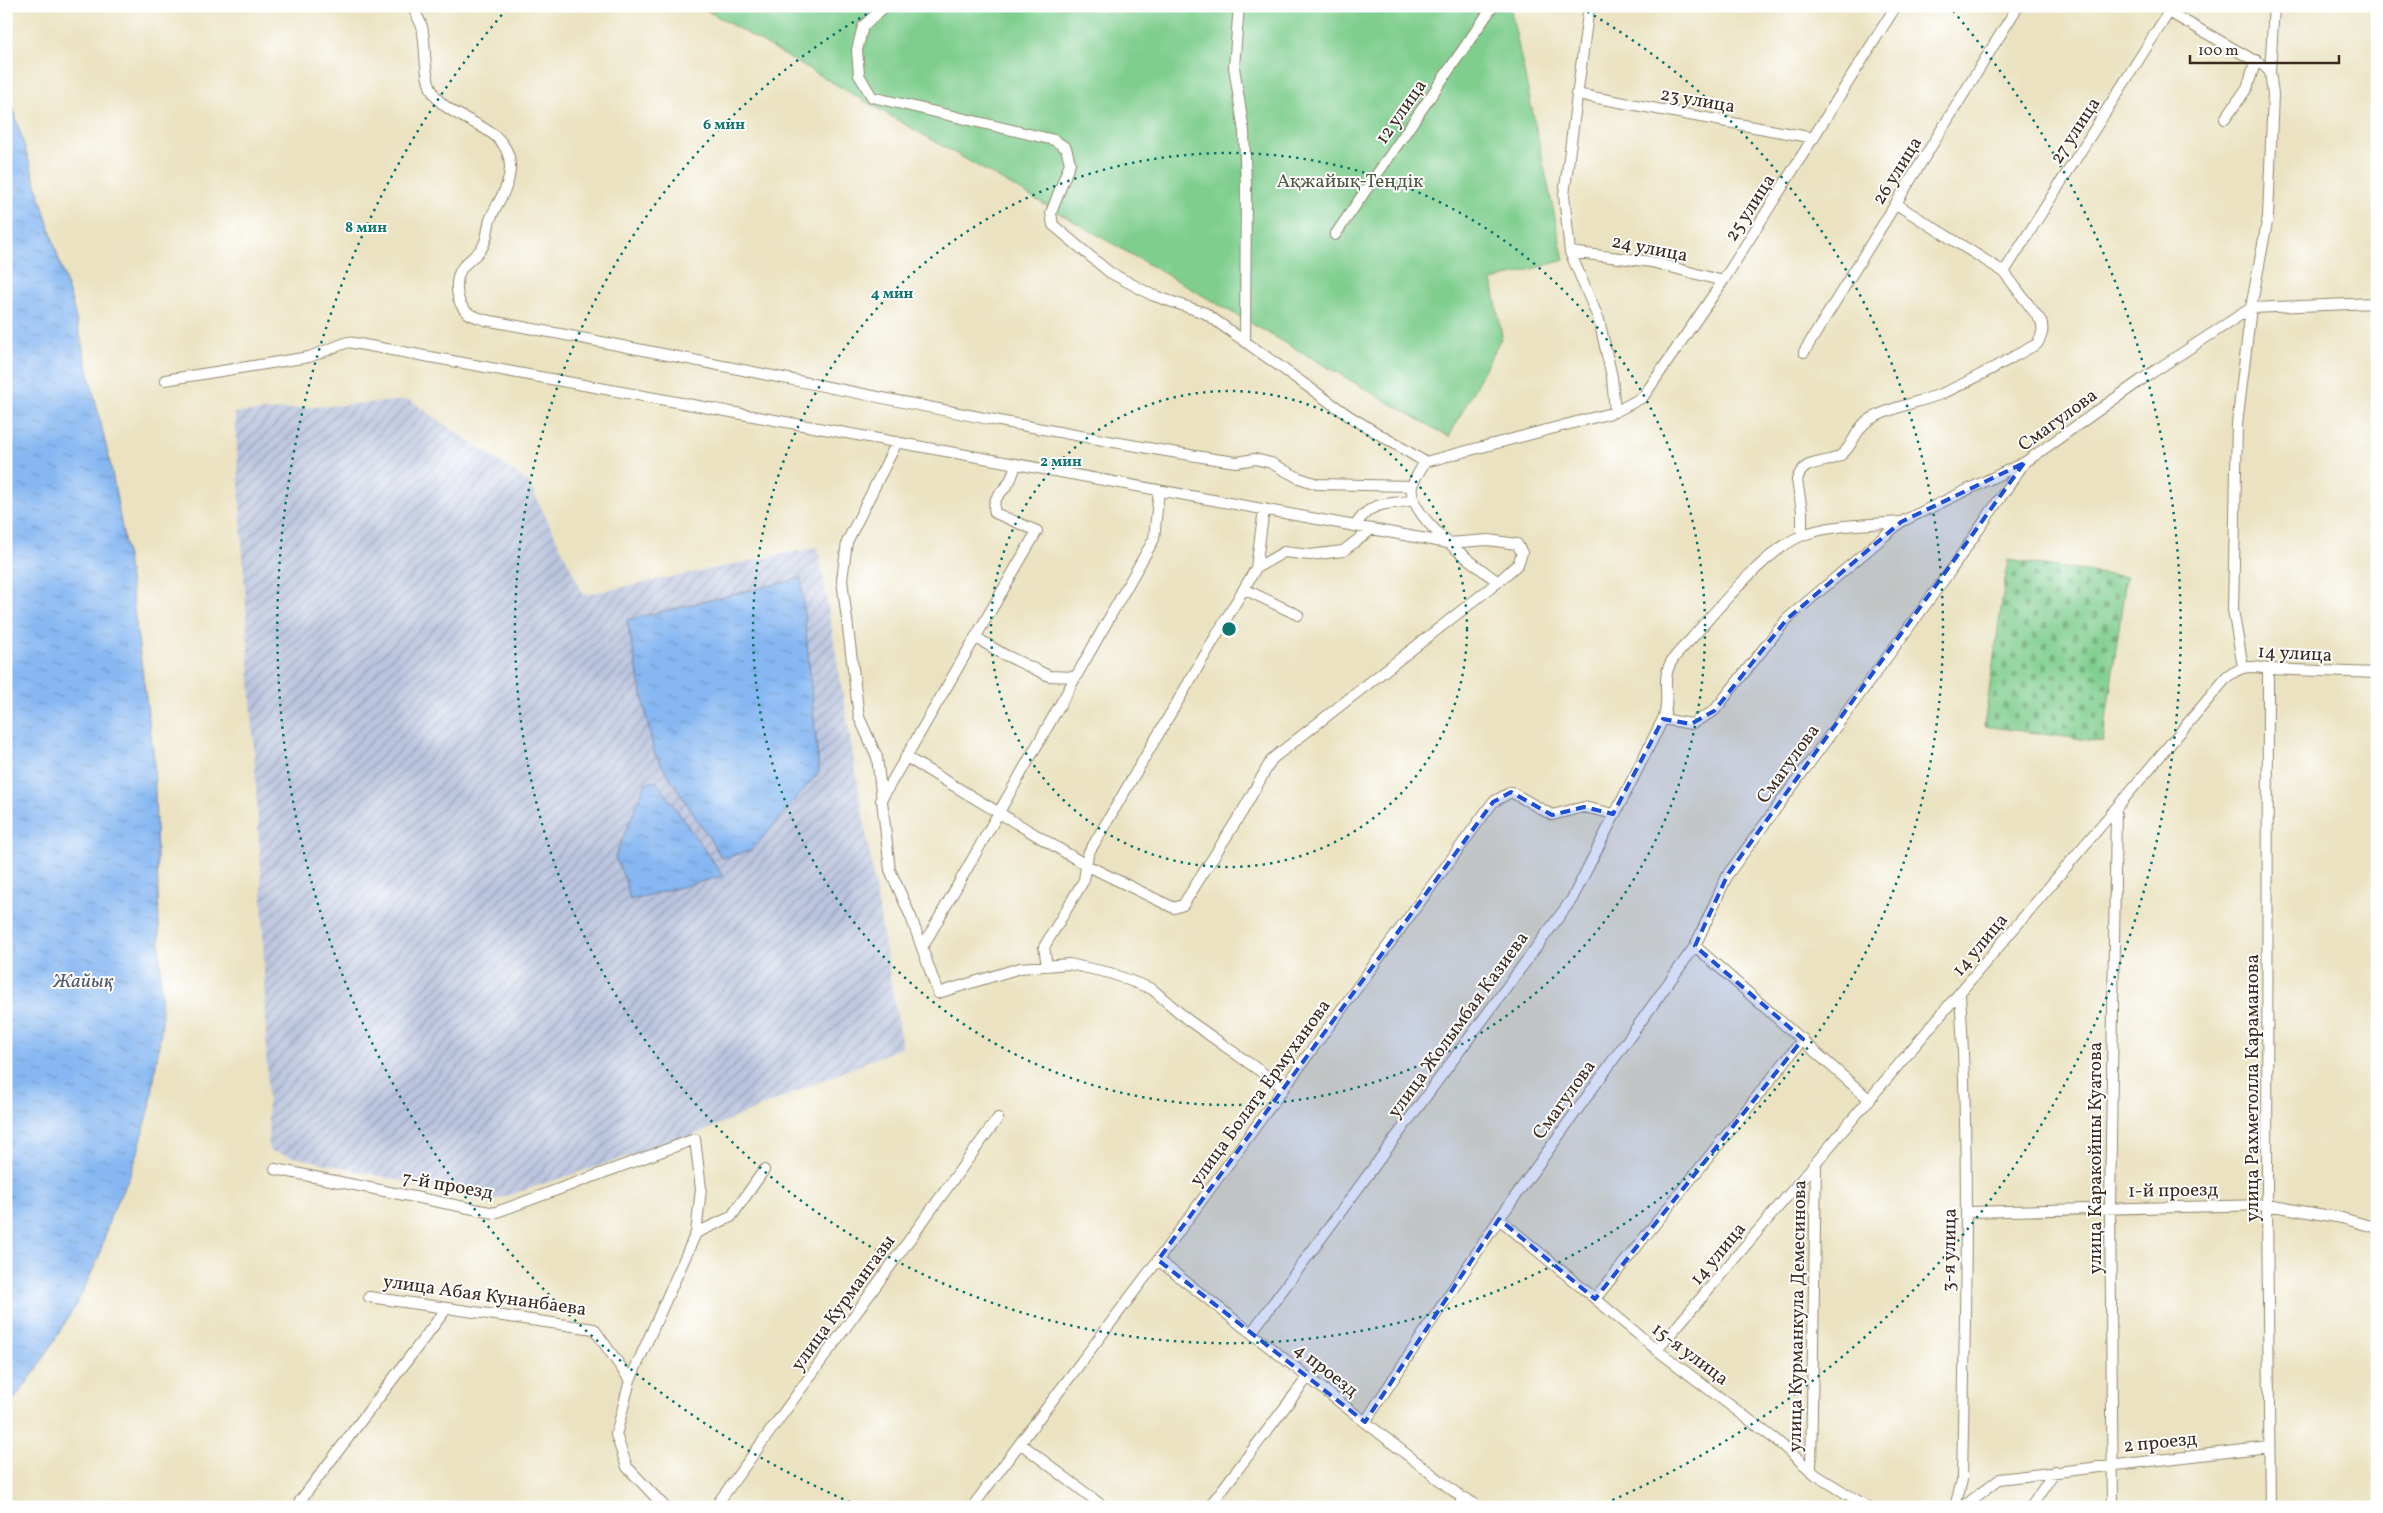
<svg xmlns="http://www.w3.org/2000/svg" width="2383" height="1513" viewBox="0 0 2383 1513" font-family="Vollkorn,serif">
  <defs>
    <pattern id="industrial-furrows" width="10" height="10" patternUnits="userSpaceOnUse" patternTransform="scale(1.25)"><rect width="10" height="10" fill="#bac4de"/><path d="M-1 1l2-2M0 10L10 0M9 11l2-2" fill="none" stroke="#989fb3"/></pattern>
    <pattern id="cemetery-stones" width="16" height="16" patternUnits="userSpaceOnUse" patternTransform="scale(1.25)"><rect width="16" height="16" fill="#7fce8e"/><path d="M2 7V4a2 2 0 0 1 4 0v3zM10 15v-3a2 2 0 0 1 4 0v3z" fill="#69a773"/></pattern>
    <pattern id="water-ripples" width="26" height="14" patternUnits="userSpaceOnUse" patternTransform="scale(1.25)"><rect width="26" height="14" fill="#86b7f2"/><path d="M2 4q2-2 4 0t4 0M15 11q2-2 4 0t4 0" fill="none" stroke="#6f95c3"/></pattern>
  </defs>
  <rect width="100%" height="100%" fill="#fff"/>
  <filter id="ink" filterUnits="userSpaceOnUse"><feTurbulence type="fractalNoise" baseFrequency=".02" numOctaves="2"/><feDisplacementMap in="SourceGraphic" scale="10" xChannelSelector="R" yChannelSelector="G"/><feConvolveMatrix kernelMatrix="1 2 1 2 8 2 1 2 1" color-interpolation-filters="sRGB"/></filter>
  <filter id="wash" filterUnits="userSpaceOnUse"><feTurbulence type="fractalNoise" baseFrequency=".0096" numOctaves="4" result="noise"/><feDisplacementMap in="SourceGraphic" scale="20" xChannelSelector="R" yChannelSelector="G"/><feGaussianBlur stdDeviation="1.12" result="paint"/><feColorMatrix in="noise" values="0 0 0 0 0 0 0 0 0 0 0 0 0 0 0 0 0 1.4 0 .05"/><feComposite in="paint" operator="in"/></filter>
  <g filter="url(#wash)">
    <rect width="100%" height="100%" fill="#eae2c0"/>
    <path fill="url(#industrial-furrows)" d="M410,400L529,483L584,595L818,547L902,1047L694,1135L490,1201L269,1151L262,895L235,413Z"/>
    <path fill="url(#cemetery-stones)" stroke="#5d7c56" d="M2008,560L2126,577L2103,742L1984,726Z"/>
    <path fill="#7fce8e" stroke="#5d7c56" d="M699,6H1510L1564,260L1492,281L1502,336L1449,437Z"/>
    <path fill="url(#water-ripples)" stroke="#607088" d="M6,86L72,302L111,467L126,550L154,758L162,1023L150,1107L138,1152L130,1175L111,1215L98,1259L77,1303L37,1369L6,1410Z
      M801,578L819,772L751,851L722,858L654,753L627,620Z
      M646,782H657L723,876L630,900L624,877L615,857Z"/>
  </g>
  <g filter="url(#ink)">
    <g fill="none" stroke-linecap="round" stroke-linejoin="round">
      <defs>
        <path id="street" d="M413,6C415,14 420,20 422,27C427,48 422,79 436,97C457,124 510,125 510,167C510,188 497,202 490,220C487,229 488,241 481,249C476,256 468,260 462,268C454,280 455,303 468,313C472,316 480,318 485,320C729,364 970,420 1214,459L1237,462L1255,459L1271,463L1299,478L1317,484L1412,486
          M878,6L881,10L863,26L857,50L859,75L872,97L1054,140L1066,148L1070,163L1051,213L1053,225L1109,272L1152,295L1205,313L1349,416L1425,462L1615,412L1643,397L1723,281L1896,6
          M1239,6L1234,67L1244,132L1246,186L1245,342
          M1589,6L1564,195L1570,252L1599,320L1612,377L1615,412
          M2169,12L2264,66L2270,72L2273,94L2268,217L2251,308L2237,425L2233,610L2243,667
          M2270,72L2274,6
          M1576,94L1814,138
          M2225,119L2247,88L2256,60
          M1335,235L1493,6
          M1570,252L1652,262L1723,281
          M2004,272L2172,7
          M1804,352L2018,6
          M165,380L309,357L348,342L1448,543L1488,540L1517,544L1522,553L1518,564L1498,582L1272,759L1242,812L1183,905L1174,908L1086,865L906,757
          M897,442L847,542L842,580L859,717L877,757L890,870L911,917L938,993L1020,968L1069,964L1110,973L1152,989L1188,1020L1284,1088
          M1425,462C1421,469 1414,479 1412,486C1406,517 1476,565 1498,582
          M1355,526C1372,499 1386,506 1414,500
          M1802,535V511L1797,480C1803,457 1826,466 1841,455C1853,447 1856,427 1869,420C1891,407 1917,403 1941,394C1974,380 2005,361 2037,344C2042,336 2044,330 2041,321L2004,272L1896,204
          M1256,568L1284,552L1310,555L1343,551L1372,529
          M1244,589L1298,615
          M975,637L1003,654L1049,676L1076,677
          M2268,669L2267,1205L2270,1507
          M1663,719C1671,701 1661,681 1670,664C1675,654 1685,646 1692,638C1718,608 1767,549 1803,535C1831,524 1871,525 1901,522
          M881,800L1037,531L995,513C991,498 1001,494 1008,484C1012,479 1014,470 1016,464
          M1695,946L1870,1100
          M922,948L1154,539L1159,490
          M1047,966L1044,947L1084,880L1088,854L1256,568L1264,509
          M275,1169L494,1213L695,1139L701,1189L696,1233L630,1380L616,1435L627,1467L665,1507
          M1967,1212L2267,1205L2342,1218L2377,1228
          M1499,1219L1657,1350L1776,1440L1816,1475L1868,1507
          M696,1233L731,1217L764,1170
          M1158,1260L1465,1500
          M369,1297L594,1329L630,1380
          M1595,1299L1803,1039
          M1251,1333L1572,899L1663,719L1691,724L1714,711L1787,619L1901,522L2023,463
          M1657,1350L2227,677C2241,666 2251,665 2268,669L2377,673
          M1365,1422L1499,1219L1695,946L1728,874L1951,570L2024,463L2144,378L2251,308L2377,303
          M1020,1443L1104,1507
          M1811,1470L1816,1163
          M298,1507L300,1501L447,1308
          M715,1507L998,1118
          M972,1507L1158,1260L1493,802L1511,792L1552,815L1584,807L1614,814
          M1209,1507L1308,1377
          M1955,1507L1962,1480C1965,1318 1970,1156 1960,994
          M1963,1507L1999,1479L2269,1447
          M2031,1507L2055,1471
          M2113,1507L2110,1208L2116,810"/>
        <path id="secondary" d="M1460,1507L1465,1500L1474,1507"/>
      </defs>
      <use href="#street" stroke="#92866f" stroke-width="12"/>
      <use href="#secondary" stroke="#92866f" stroke-width="16"/>
      <use href="#street" stroke="#fff" stroke-width="10"/>
      <use href="#secondary" stroke="#fff" stroke-width="14"/>
    </g>
  </g>
  <path fill="#1d4ed8" fill-opacity="0.2" stroke="#1d4ed8" stroke-width="4" stroke-dasharray="10 6" stroke-linejoin="round" d="M2024,463L1728,874L1695,946L1803,1039L1595,1299L1499,1219L1365,1422L1158,1260L1493,802L1511,792L1552,815L1584,807L1613,814L1663,719L1691,724L1714,711L1787,619L1901,522Z"/>
  <g fill="none" stroke="#0f766e" stroke-width="2.5" stroke-dasharray="2.5 5">
    <circle cx="1229" cy="629" r="238"/>
    <circle cx="1229" cy="629" r="476"/>
    <path d="M1581 8A714 714 0 1 1 877 8"/>
    <path d="M857 1505A952 952 0 0 1 505 11M1953 11A952 952 0 0 1 1601 1505"/>
  </g>
  <g text-anchor="middle" stroke-width="4" stroke-linejoin="round" paint-order="stroke">
    <g font-size="19" fill="#3b2a1e" stroke="#fff">
      <text transform="translate(1698 99) rotate(10)" y="7">23 улица</text>
      <text transform="translate(1400 111) rotate(-55)" y="7">12 улица</text>
      <text transform="translate(2074 130) rotate(-57)" y="7">27 улица</text>
      <text transform="translate(1896 170) rotate(-58)" y="7">26 улица</text>
      <text transform="translate(1749 207) rotate(-57)" y="7">25 улица</text>
      <text transform="translate(1650 247) rotate(11)" y="7">24 улица</text>
      <text transform="translate(2057 419) rotate(-36)" y="7">Смагулова</text>
      <text transform="translate(2295 652) rotate(3)" y="7">14 улица</text>
      <text transform="translate(1787 763) rotate(-54)" y="7">Смагулова</text>
      <text transform="translate(1979 944) rotate(-50)" y="7">14 улица</text>
      <text transform="translate(1457 1024) rotate(-54)" y="7">улица Жолымбая Казиева</text>
      <text transform="translate(2251 1088) rotate(-90)" y="7">улица Рахметолла Караманова</text>
      <text transform="translate(1259 1092) rotate(-54)" y="7">улица Болата Ермуханова</text>
      <text transform="translate(1563 1099) rotate(-54)" y="7">Смагулова</text>
      <text transform="translate(2094 1158) rotate(-90)" y="7">улица Каракойшы Куатова</text>
      <text transform="translate(448 1184) rotate(10)" y="7">7-й проезд</text>
      <text transform="translate(2173 1189) rotate(-1)" y="7">1-й проезд</text>
      <text transform="translate(1948 1250) rotate(-89)" y="7">3-я улица</text>
      <text transform="translate(1717 1253) rotate(-50)" y="7">14 улица</text>
      <text transform="translate(485 1294) rotate(8)" y="7">улица Абая Кунанбаева</text>
      <text transform="translate(842 1302) rotate(-54)" y="7">улица Курмангазы</text>
      <text transform="translate(1796 1316) rotate(-89)" y="7">улица Курманкула Демесинова</text>
      <text transform="translate(1691 1353) rotate(37)" y="7">15-я улица</text>
      <text transform="translate(1327 1369) rotate(38)" y="7">4 проезд</text>
      <text transform="translate(2160 1441) rotate(-6)" y="7">2 проезд</text>
    </g>
    <g font-size="19" fill="#4f5b40" stroke="#fff">
      <text x="1350" y="187">Ақжайық-Теңдік</text>
    </g>
    <g font-size="20" font-style="italic" fill="#555b68" stroke="#fff">
      <text x="83" y="987">Жайық</text>
    </g>
  </g>
  <circle cx="1229" cy="629" r="8" fill="#0f766e" stroke="#fff" stroke-width="2.5"/>
  <g font-size="15" text-anchor="middle" font-weight="bold" fill="#0f766e" stroke="#fff" stroke-width="4" stroke-linejoin="round" paint-order="stroke">
    <text x="724" y="129">6 мин</text>
    <text x="366" y="232">8 мин</text>
    <text x="892" y="298">4 мин</text>
    <text x="1061" y="466">2 мин</text>
  </g>
  <rect width="2383" height="1513" fill="none" stroke="#fff" stroke-width="25"/>
  <path d="M2190 55v8h149v-8" fill="none" stroke="#3b2a1e" stroke-width="2.5"/>
  <text x="2198" y="55" font-size="15" fill="#3b2a1e" stroke="#ffffff" stroke-width="4" paint-order="stroke">100 m</text>
</svg>
